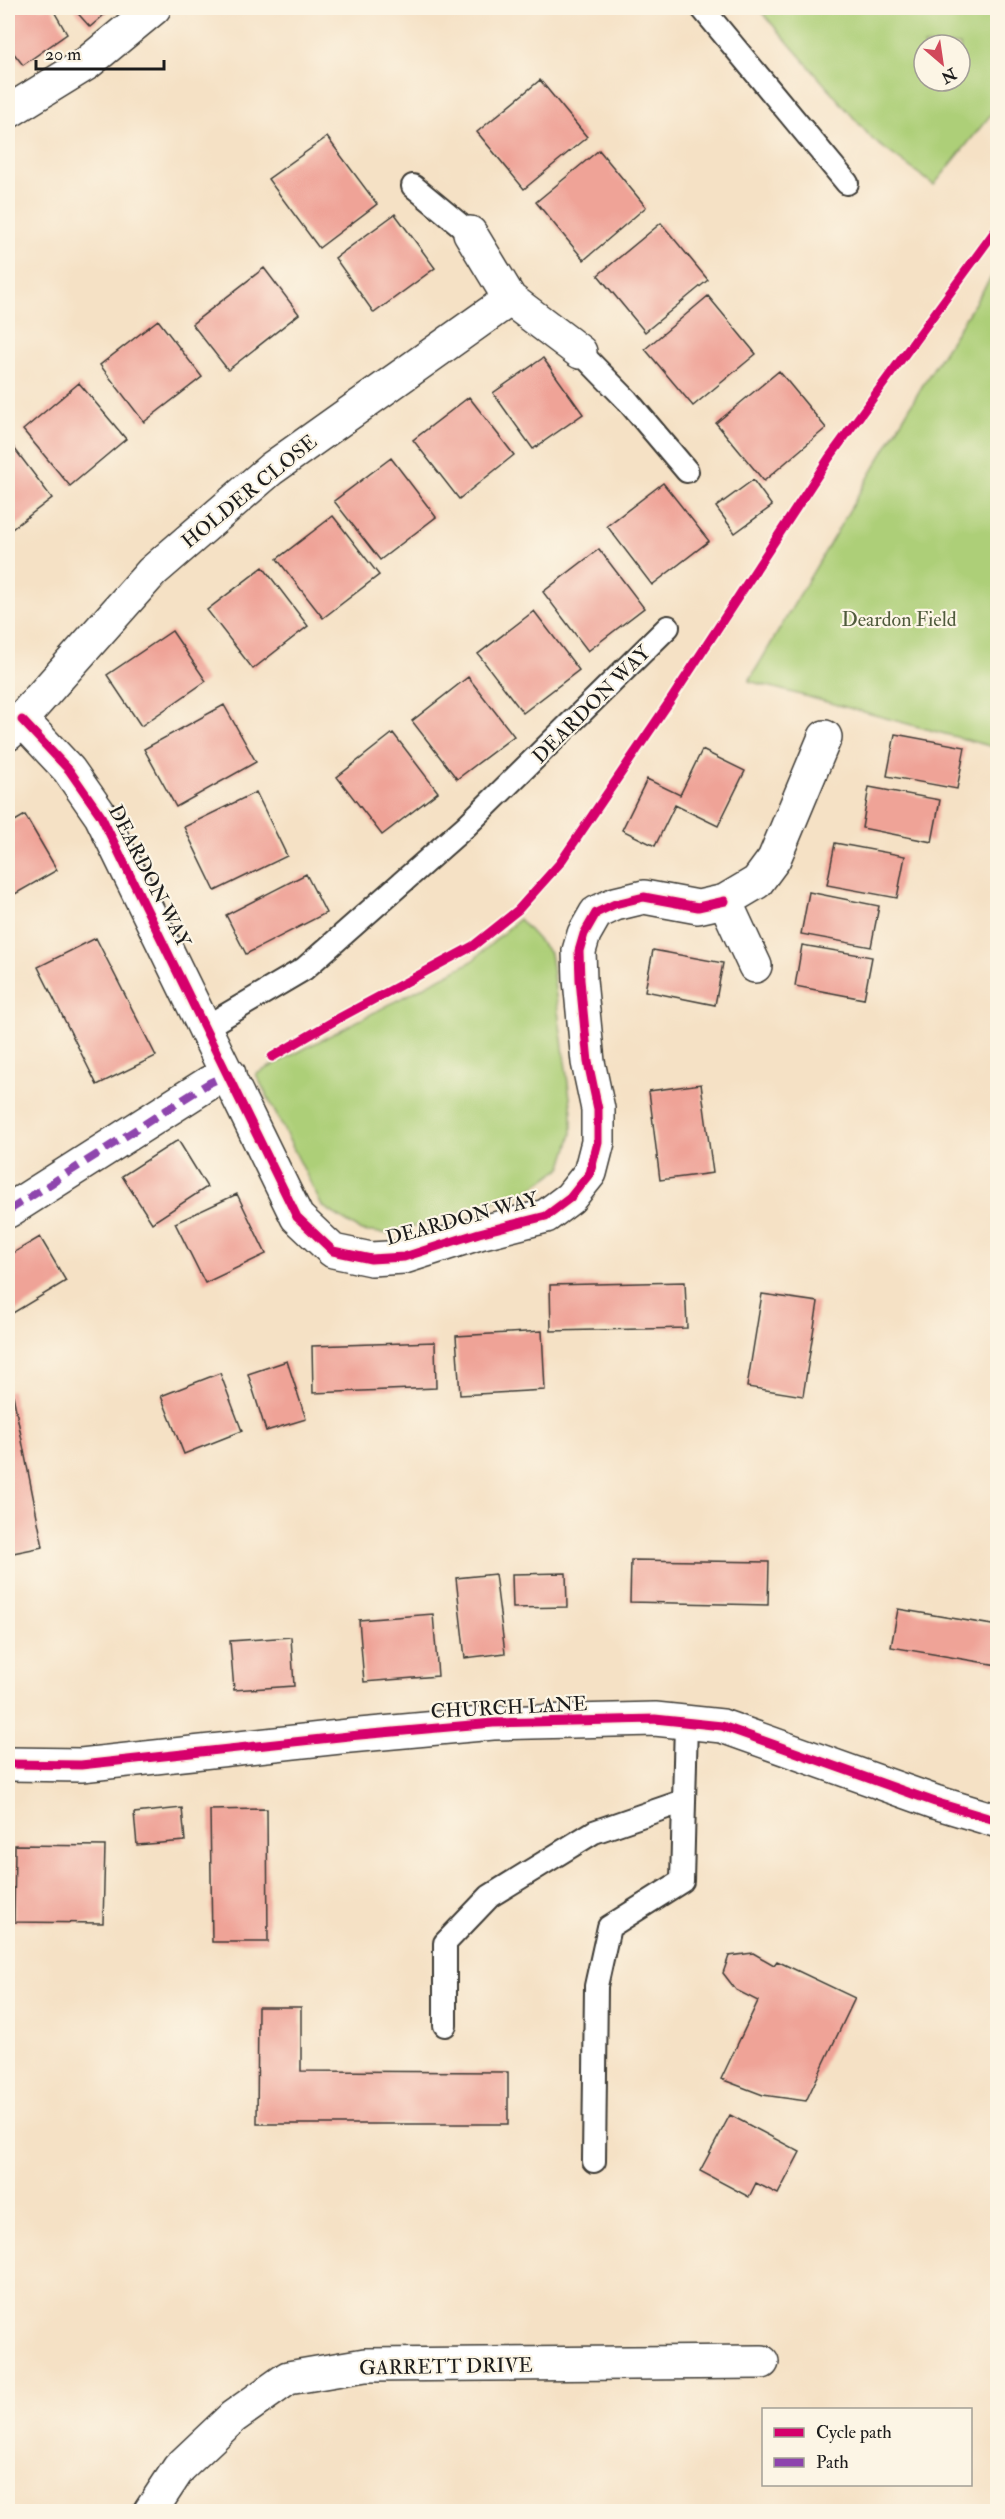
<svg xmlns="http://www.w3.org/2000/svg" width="1005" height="2519" viewBox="0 0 1005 2519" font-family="'IM FELL Double Pica',serif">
  <rect width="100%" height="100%" fill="#fcf5e5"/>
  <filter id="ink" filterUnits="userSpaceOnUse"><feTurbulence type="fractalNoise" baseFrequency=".0167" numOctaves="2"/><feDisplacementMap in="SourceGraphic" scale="12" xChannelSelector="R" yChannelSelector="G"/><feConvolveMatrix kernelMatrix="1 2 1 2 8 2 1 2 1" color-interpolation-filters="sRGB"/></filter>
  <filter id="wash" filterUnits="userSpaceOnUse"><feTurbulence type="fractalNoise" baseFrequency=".008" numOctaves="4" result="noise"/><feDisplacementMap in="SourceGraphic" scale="24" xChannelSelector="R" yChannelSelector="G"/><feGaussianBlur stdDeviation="1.35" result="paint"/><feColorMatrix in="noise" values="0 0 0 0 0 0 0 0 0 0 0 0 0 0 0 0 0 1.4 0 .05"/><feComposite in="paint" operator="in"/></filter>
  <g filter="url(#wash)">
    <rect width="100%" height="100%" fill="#f5e1c5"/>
    <path fill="#adcf78" stroke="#64764a" stroke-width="1.5" fill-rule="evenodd" d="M758,8H997V107L934,185L873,140ZM924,45H960V81H924Z
      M997,268V748L749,681L924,383Z
      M519,919L550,953L572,1112V1134L562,1167L527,1191L390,1234L361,1231L322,1206L256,1074L471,962Z"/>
    <g id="blocks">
      <path fill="#efa397" d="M8,8H52L67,34L23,65L8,46Z
        M73,8H112L90,27Z
        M540,80L587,137L524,189L477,132Z
        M327,137L377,204L319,248L268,179Z
        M599,150L646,207L584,260L536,202Z
        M395,214L435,268L374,313L335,258Z
        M661,223L708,280L645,332L598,275Z
        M264,268L299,314L228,370L192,324Z
        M708,296L756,354L693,406L645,349Z
        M158,320L202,377L144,422L100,365Z
        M543,358L583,414L533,449L493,393Z
        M779,371L826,428L764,481L716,423Z
        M79,383L126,439L70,486L23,430Z
        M469,397L514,455L459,499L413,440Z
        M8,440L52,498L8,532Z
        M391,458L436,517L380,560L334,501Z
        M753,480L772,506L735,533L716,507Z
        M663,483L709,541L652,585L607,526Z
        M333,516L379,575L323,618L277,559Z
        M599,549L644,608L588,651L543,592Z
        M263,567L308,626L253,669L207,610Z
        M534,611L579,670L523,713L478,654Z
        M172,631L206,681L141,726L107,675Z
        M468,677L514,736L457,779L412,721Z
        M224,705L256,762L176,807L144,749Z
        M393,733L438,792L382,835L337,777Z
        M895,734L965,747L957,789L887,776Z
        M702,750L745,771L718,826L675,805L655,846L622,830L647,779L680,795Z
        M869,787L940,800L932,842L862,828Z
        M256,792L287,856L215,891L184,827Z
        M25,815L57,870L8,898V825Z
        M835,843L905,856L897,898L827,885Z
        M306,874L326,913L246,954L226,915Z
        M809,892L879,906L871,947L801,934Z
        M96,938L156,1056L97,1085L38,967Z
        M802,945L872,957L864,999L795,986Z
        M653,950L723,963L715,1005L645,991Z
        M701,1084L713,1173L660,1180L649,1091Z
        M178,1140L207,1187L152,1223L122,1176Z
        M237,1194L266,1254L205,1283L175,1223Z
        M40,1237L66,1281L8,1316V1256Z
        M685,1282L687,1328L551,1331L550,1285Z
        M762,1294L818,1302L803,1396L747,1387Z
        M542,1331L545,1390L460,1395L456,1336Z
        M435,1342L436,1388L313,1393L312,1346Z
        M287,1361L306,1419L266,1431L248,1374Z
        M220,1373L242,1431L184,1454L161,1396Z
        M12,1390L43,1547L8,1554V1391Z
        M631,1560L769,1562L768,1605L630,1602Z
        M566,1573L567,1607L513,1608L512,1574Z
        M495,1574L505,1653L465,1658L456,1578Z
        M898,1609L998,1626V1665L891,1647Z
        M433,1614L438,1676L364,1682L359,1620Z
        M291,1637L294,1686L234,1690L230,1641Z
        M182,1808L185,1841L137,1845L134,1813Z
        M267,1809L268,1942H212L210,1810Z
        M15,1845L105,1846L103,1923L14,1922Z
        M753,1953L774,1965L777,1961L855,1998L806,2101L763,2095L721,2079L758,2001L736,1990L723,1973L729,1956Z
        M258,2007H301V2071L508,2072V2124H257Z
        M730,2115L800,2152L778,2194L756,2183L749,2197L700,2171Z"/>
    </g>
  </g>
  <g filter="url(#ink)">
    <use href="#blocks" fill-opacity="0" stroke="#3d3a35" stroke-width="1.5"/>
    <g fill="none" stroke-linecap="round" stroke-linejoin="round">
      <defs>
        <path id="lane" d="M702,8L847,183
          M413,186L470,233
          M580,352L627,400L687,471
          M206,1027L304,969L466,826L668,627
          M445,2025V1943L490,1896L594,1832L684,1801
          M594,2161L596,1986L609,1927L682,1881L686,1723"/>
        <path id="street" d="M8,112L86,64L154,8
          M470,233L510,299L580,352
          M22,720L69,770L101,816L297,1217L333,1251L371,1259L404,1257L479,1233L546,1216L570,1198L590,1173L598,1142V1109L588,1062L580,980L579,951L584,934L596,913L615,904L644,897L698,907L725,901
          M8,734L152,572L271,469L510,299
          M755,966L725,901L757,882L774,859L825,737
          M8,1211L209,1083L229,1074
          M8,1764L81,1765L349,1736L493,1723L655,1719L722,1726L935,1802L998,1821
          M150,2512L179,2468L233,2417L288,2378L365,2365L762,2362"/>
      </defs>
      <use href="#lane" stroke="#3d3a35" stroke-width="26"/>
      <use href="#street" stroke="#3d3a35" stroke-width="36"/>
      <use href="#lane" stroke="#fff" stroke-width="22"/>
      <use href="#street" stroke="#fff" stroke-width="33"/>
      <path stroke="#8e44ad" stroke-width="8" stroke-dasharray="15 8" stroke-linecap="butt" d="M8,1211L209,1083L229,1074"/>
      <defs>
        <path id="cycleway" d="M22,720L69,770L101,816L297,1217L333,1251L371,1259L404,1257L479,1233L546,1216L570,1198L590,1173L598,1142V1109L588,1062L580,980L579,951L584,934L596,913L615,904L644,897L698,907L725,901
          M272,1057L341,1017L473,946L518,910L560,863L672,698L829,458L998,227
          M8,1764L81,1765L349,1736L493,1723L655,1719L722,1726L935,1802L998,1821"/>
      </defs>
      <use href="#cycleway" stroke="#fcf5e5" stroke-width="13"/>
      <use href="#cycleway" stroke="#d6006c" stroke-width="9"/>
    </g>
  </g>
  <g text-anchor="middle" stroke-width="4.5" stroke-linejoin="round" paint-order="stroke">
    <g font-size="20" fill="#1c1c1c" stroke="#fcf5e5">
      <text transform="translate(249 491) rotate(-39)" y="7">HOLDER CLOSE</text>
      <text transform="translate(591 704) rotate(-45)" y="7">DEARDON WAY</text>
      <text transform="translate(150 876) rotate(63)" y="7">DEARDON WAY</text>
      <text transform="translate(462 1218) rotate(-15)" y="7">DEARDON WAY</text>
      <text transform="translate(509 1707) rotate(-3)" y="7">CHURCH LANE</text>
      <text transform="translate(446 2366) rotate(-1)" y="7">GARRETT DRIVE</text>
    </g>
    <g font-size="20" fill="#4f5b3c" stroke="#fcf5e5">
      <text x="899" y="626">Deardon Field</text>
    </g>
  </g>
  <rect width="1005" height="2519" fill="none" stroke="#fcf5e5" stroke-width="30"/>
  <rect x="762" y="2408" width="210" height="78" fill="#fcf5e5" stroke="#a29e95" stroke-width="1.5"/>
  <rect x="774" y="2428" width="30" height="9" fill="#d6006c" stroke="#a29e95" stroke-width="1.5"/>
  <text x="816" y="2438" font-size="18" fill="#1c1c1c">Cycle path</text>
  <rect x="774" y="2458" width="30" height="9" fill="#8e44ad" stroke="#a29e95" stroke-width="1.5"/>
  <text x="816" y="2468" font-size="18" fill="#1c1c1c">Path</text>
  <g transform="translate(942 63) rotate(151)"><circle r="28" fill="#fcf5e5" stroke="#a29e95" stroke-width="1.5"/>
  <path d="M0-4.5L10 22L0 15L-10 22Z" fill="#d1495b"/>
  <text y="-9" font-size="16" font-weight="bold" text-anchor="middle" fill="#1c1c1c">N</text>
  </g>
  <path d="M36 60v9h128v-9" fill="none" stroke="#1c1c1c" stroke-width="3"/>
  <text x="45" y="60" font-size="18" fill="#1c1c1c" stroke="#fcf5e5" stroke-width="4.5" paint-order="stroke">20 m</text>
</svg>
